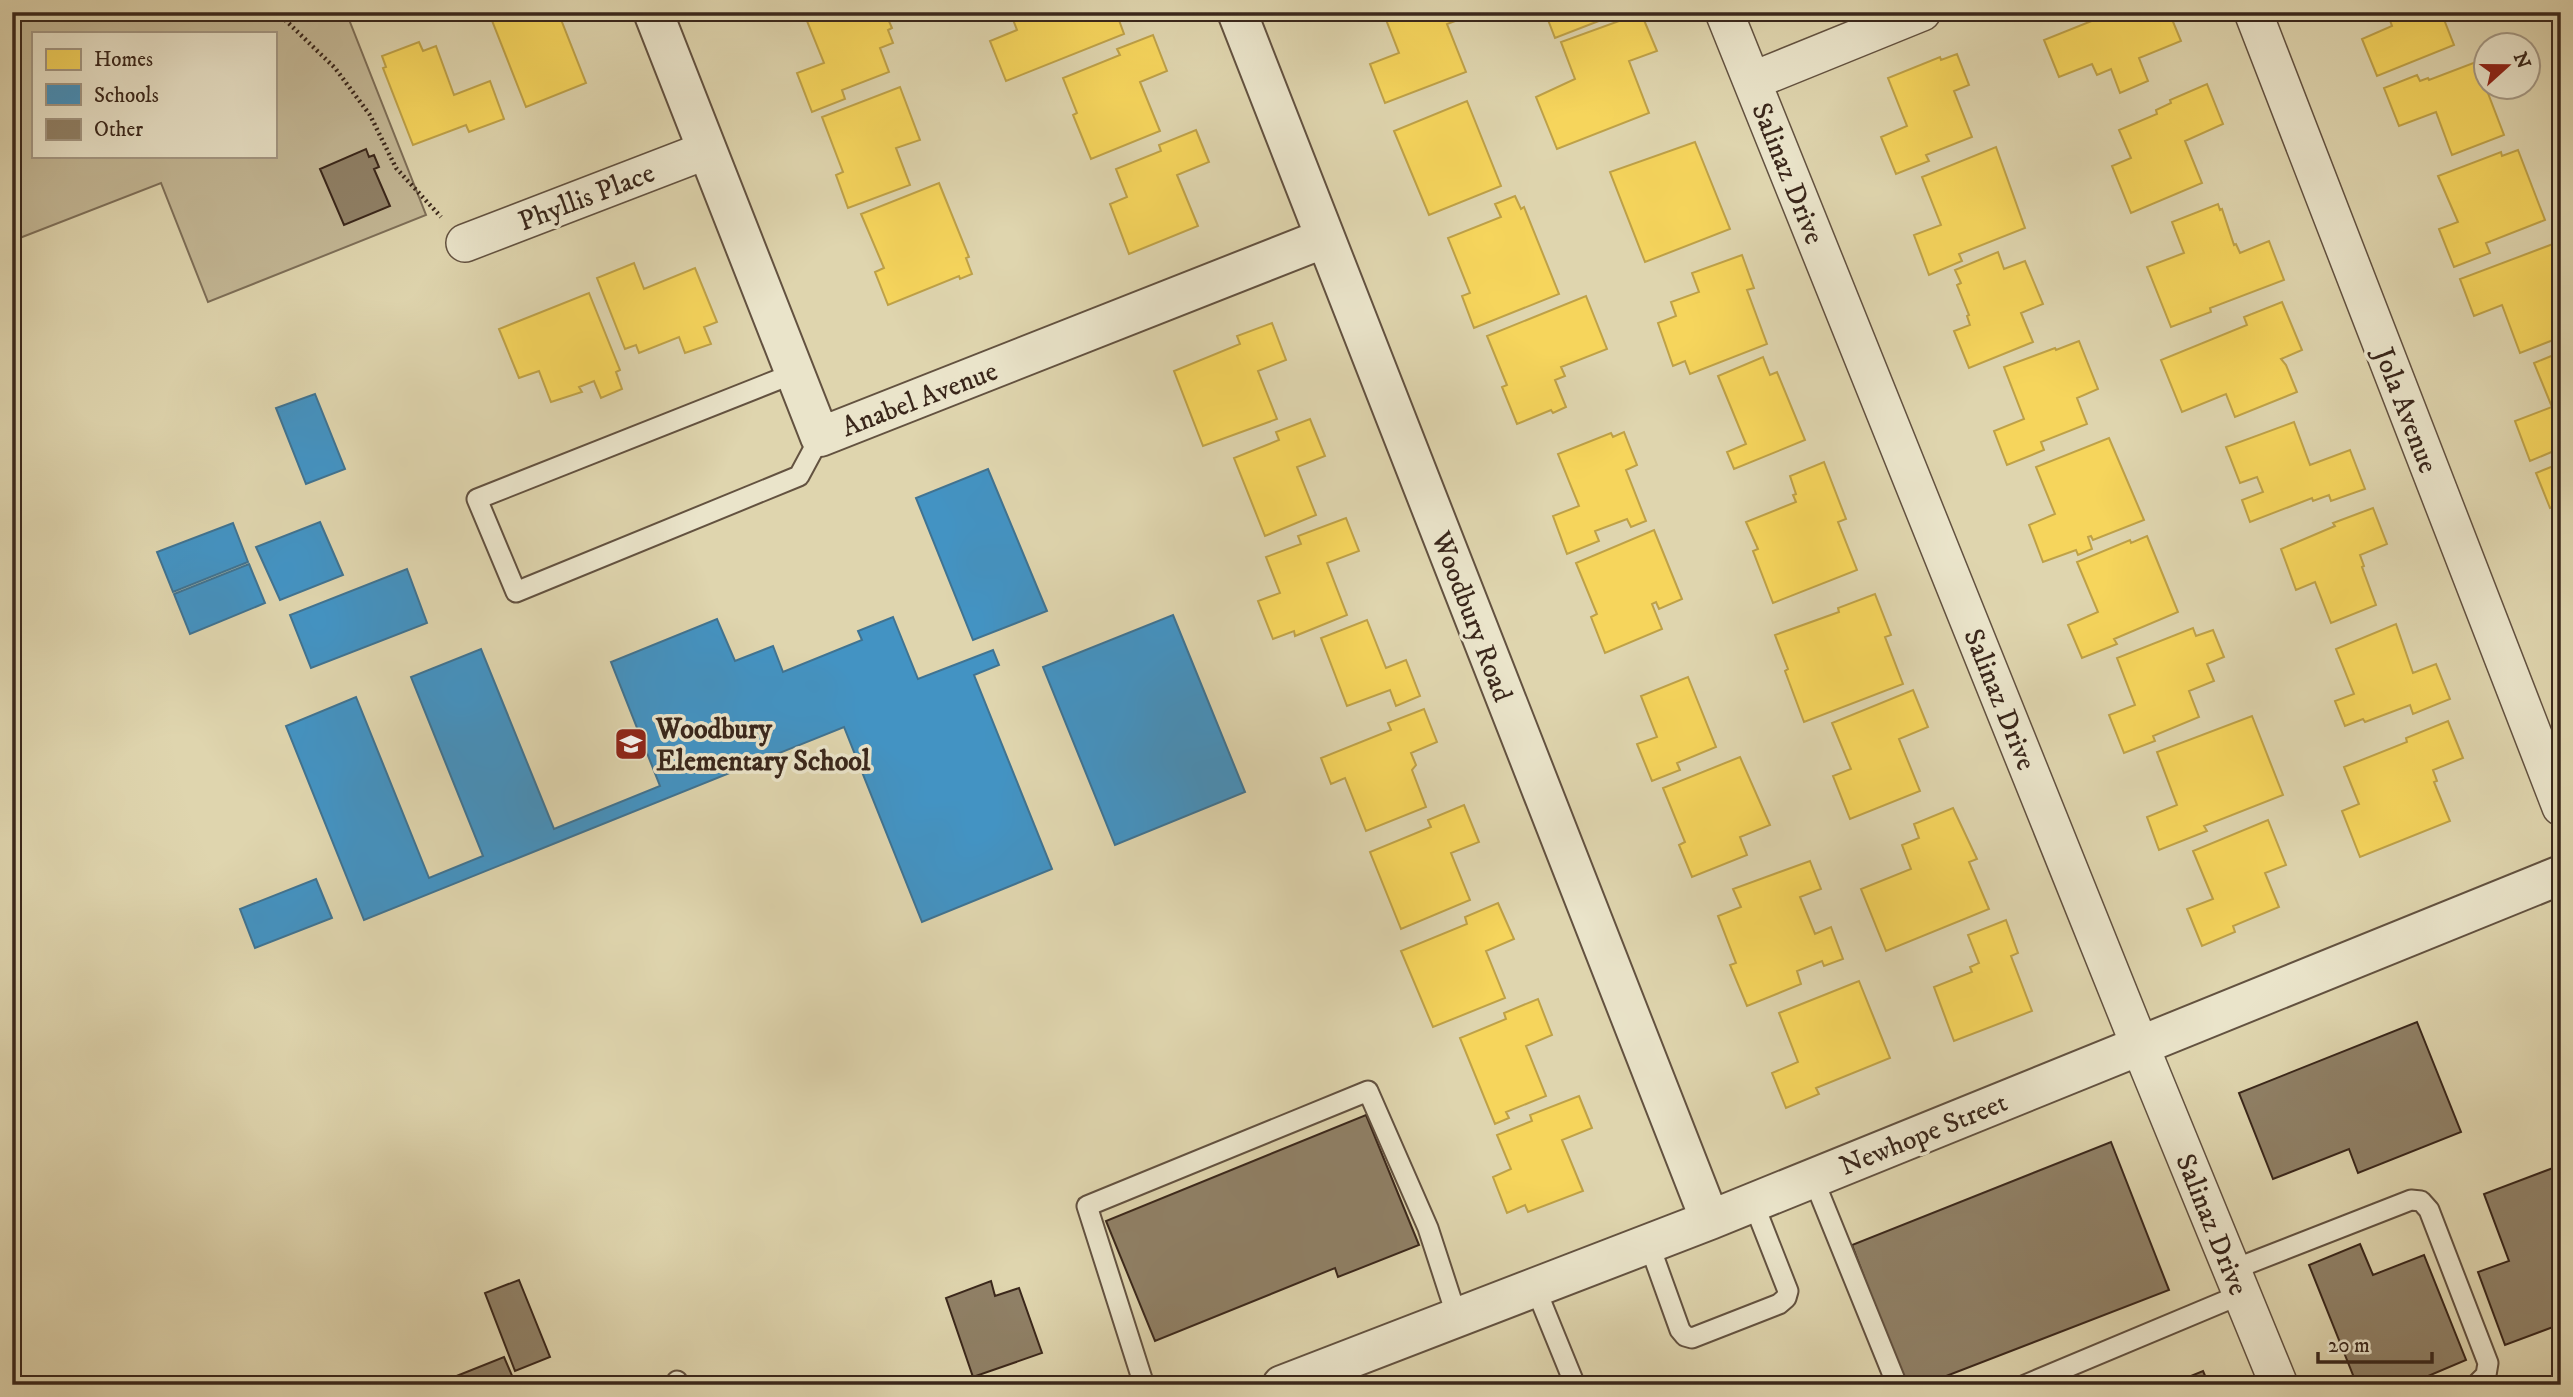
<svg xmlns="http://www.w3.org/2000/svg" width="2573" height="1397" viewBox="0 0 2573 1397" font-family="'IM FELL DW Pica',serif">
  <rect width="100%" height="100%" fill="#dfd5ae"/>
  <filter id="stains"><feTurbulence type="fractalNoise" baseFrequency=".00286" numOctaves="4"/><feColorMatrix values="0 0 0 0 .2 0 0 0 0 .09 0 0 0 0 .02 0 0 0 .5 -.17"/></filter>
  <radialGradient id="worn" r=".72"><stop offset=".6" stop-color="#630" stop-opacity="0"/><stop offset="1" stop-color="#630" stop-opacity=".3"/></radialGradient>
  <path fill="#c3b795" stroke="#7e6f58" stroke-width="2" fill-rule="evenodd" d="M12,12H346L426,215L208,302L161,183L12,241ZM33,33H275V156H33Z"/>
  <path fill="#f6d55c" stroke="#bea148" stroke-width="2" d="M505,12H558L586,83L526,107L491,18Z
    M815,12H885L892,28L888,30L893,43L880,48L889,72L842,90L845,99L812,112L797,73L824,63L805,16Z
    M1010,12H1116L1124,34L1006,81L990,41L1017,30Z
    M1383,12H1467L1469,16L1447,24L1466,72L1385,103L1370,64L1399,53Z
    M1545,12H1622L1555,38Z
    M2114,12H2169L2181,41L2139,58L2148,81L2120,93L2111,69L2097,75L2092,64L2059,77L2044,40Z
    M2387,12H2441L2454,45L2377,76L2362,39L2392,26Z
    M1641,13L1657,51L1629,61L1649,113L1557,149L1536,97L1575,79L1561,42Z
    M1153,35L1167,71L1140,82L1160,131L1091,159L1073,115L1077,113L1063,78L1120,55L1117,49Z
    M419,42L423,51L436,46L454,95L490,81L504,119L469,132L466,125L413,145L383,68L386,67L382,56Z
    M1957,54L1969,85L1954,91L1972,137L1926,155L1929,161L1896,174L1881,137L1907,126L1888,78L1940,57L1941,60Z
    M2476,62L2504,135L2452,155L2436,112L2399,126L2384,88L2417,75L2420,81L2428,78L2429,80Z
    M2207,84L2223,124L2185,141L2202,183L2131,213L2112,166L2131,158L2119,130L2157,114L2156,110L2171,103L2170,100Z
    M900,87L920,140L896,148L910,185L848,208L836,175L843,172L822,117Z
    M1467,101L1501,186L1429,215L1394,131Z
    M1196,130L1209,162L1177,175L1198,226L1129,254L1110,204L1127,197L1116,169L1161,151L1159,145Z
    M1695,142L1730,229L1645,262L1610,172Z
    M1996,147L2025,228L1959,254L1962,261L1929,275L1914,235L1941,225L1922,177Z
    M2518,150L2545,220L2486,243L2490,253L2454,267L2439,229L2458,222L2438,176L2501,152L2502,156Z
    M939,183L969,257L966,258L972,274L960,279L959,276L888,305L875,272L884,268L861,214Z
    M1515,196L1521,209L1524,207L1559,294L1474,328L1462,296L1470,293L1448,238L1501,217L1495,204Z
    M2218,204L2220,210L2222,209L2234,245L2236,244L2240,253L2269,241L2284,280L2210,308L2211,312L2171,327L2147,267L2184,253L2172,222Z
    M2561,241V291L2555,293L2561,307V337L2520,353L2502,305L2474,316L2460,279Z
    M1998,252L2004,269L2025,261L2043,304L2021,313L2033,342L1969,368L1954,331L1970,325L1967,316L1969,315L1957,285L1961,283L1955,270Z
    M1742,255L1754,288L1747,290L1767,344L1690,374L1685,361L1673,366L1658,323L1676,316L1671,302L1699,292L1692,273Z
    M634,263L644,289L695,268L717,322L704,327L711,344L685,353L679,337L639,353L636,345L625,349L597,278Z
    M589,293L620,370L616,372L622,389L601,398L594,381L579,387L582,392L551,402L539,371L519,378L499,329Z
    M1586,296L1607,349L1561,367L1565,376L1555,380L1566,407L1553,413L1551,410L1517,424L1502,387L1507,385L1487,336Z
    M2282,302L2302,350L2281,359L2286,365L2297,392L2235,417L2226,394L2182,412L2161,360L2247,325L2244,317Z
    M1272,323L1286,360L1258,371L1277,419L1203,446L1174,371L1240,344L1237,336Z
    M2079,341L2098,389L2077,398L2087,424L2041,442L2044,450L2007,465L1994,431L2024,419L2004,367L2055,348L2056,350Z
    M2561,352V448L2530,461L2515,421L2552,407L2534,363Z
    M1763,357L1770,375L1777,372L1805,440L1734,469L1727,452L1746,444L1718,376Z
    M1310,419L1325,456L1297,467L1316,515L1265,536L1234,458L1279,440L1276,432Z
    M2294,422L2310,465L2350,450L2365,489L2331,501L2329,495L2313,501L2312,498L2250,522L2242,500L2263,492L2257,477L2240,483L2226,447Z
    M1624,432L1637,465L1626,470L1646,521L1631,527L1627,519L1595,531L1599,541L1567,554L1553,516L1579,506L1558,454L1611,433L1613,437Z
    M2109,438L2144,520L2093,540L2091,536L2088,537L2092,549L2078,555L2076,550L2043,562L2029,525L2055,514L2036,467Z
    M1824,462L1846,519L1838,522L1857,570L1773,603L1753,551L1758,549L1746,522L1796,502L1793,495L1796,494L1790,476Z
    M2561,463V504L2550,508L2536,473Z
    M2373,508L2387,544L2360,555L2364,566L2362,567L2376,605L2331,623L2315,582L2296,590L2281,549L2335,526L2333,523Z
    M1346,518L1359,551L1327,563L1347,615L1295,636L1294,631L1273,639L1258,601L1280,593L1266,557L1301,544L1298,536Z
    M1654,530L1682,599L1659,609L1656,602L1652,604L1662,629L1605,653L1591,617L1597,614L1576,563Z
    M2147,536L2178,612L2114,639L2117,644L2082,658L2068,625L2098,612L2077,562L2130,540L2131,543Z
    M1875,594L1891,635L1885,637L1903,684L1804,722L1785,671L1788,669L1775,635L1839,612L1838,608Z
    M1367,620L1386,668L1406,660L1420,696L1396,706L1390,690L1347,706L1321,638Z
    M2396,624L2413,673L2436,664L2450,699L2413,714L2410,705L2365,722L2363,719L2345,726L2335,701L2354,694L2336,649Z
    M2193,628L2196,636L2213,630L2224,657L2207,664L2214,681L2189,691L2199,717L2153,736L2155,741L2124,753L2109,715L2135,705L2117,658Z
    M1688,677L1716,747L1677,763L1680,770L1652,781L1637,744L1657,737L1641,696Z
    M1913,690L1928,727L1899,739L1920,791L1850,819L1833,776L1851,769L1832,723Z
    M1424,709L1437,742L1411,753L1416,765L1412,770L1426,807L1366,831L1345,778L1331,784L1321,758L1391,730L1388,723Z
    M2252,716L2283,795L2204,826L2207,831L2159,850L2147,817L2177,805L2157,752Z
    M2448,721L2463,758L2433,770L2437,781L2434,782L2450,821L2360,857L2342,811L2359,804L2344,767L2407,742L2406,738Z
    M1740,757L1770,825L1740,837L1747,855L1692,877L1679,845L1685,842L1663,788Z
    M1464,805L1479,842L1451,853L1470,900L1401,929L1370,852L1431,827L1428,820Z
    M1953,808L1977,859L1969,862L1989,909L1886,951L1861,889L1911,869L1902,845L1919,838L1914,824Z
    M2268,820L2286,865L2265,873L2279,907L2233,926L2235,932L2202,946L2187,909L2213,899L2193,851Z
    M1810,861L1821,889L1800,897L1815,934L1831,927L1843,959L1824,966L1822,961L1797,971L1801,984L1747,1006L1730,965L1736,963L1718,916L1741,907L1733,889Z
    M1498,903L1514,939L1486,951L1505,998L1433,1027L1401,951L1467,924L1465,917Z
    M2006,920L2018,953L2011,956L2032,1011L1954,1041L1934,987L1972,972L1970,967L1979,963L1968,935Z
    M1859,981L1890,1058L1816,1088L1819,1094L1786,1108L1772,1073L1798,1062L1779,1013Z
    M1538,999L1552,1035L1526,1046L1546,1096L1506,1112L1509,1118L1495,1124L1460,1038L1506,1019L1504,1013Z
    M1579,1096L1592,1128L1562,1140L1583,1191L1528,1212L1525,1205L1507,1213L1493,1177L1511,1169L1497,1135L1532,1121L1530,1115Z"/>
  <path fill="#4393c3" stroke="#407391" stroke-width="2" d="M315,394L345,469L306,484L276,408Z
    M988,469L1047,611L973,640L916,498Z
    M320,522L343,575L280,600L256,547Z
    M233,523L248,562L173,592L157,552Z
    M249,564L265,603L190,634L174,594Z
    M407,569L427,623L311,668L290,615Z
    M1173,615L1245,792L1115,845L1043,667Z
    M893,617L918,679L993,650L999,665L974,675L1052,869L922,922L844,727L364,920L286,726L356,697L429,878L483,856L411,677L481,649L554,829L660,786L611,662L717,619L735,661L773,646L783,672L862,640L858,631Z
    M316,879L332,918L255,948L240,909Z"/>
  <path fill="#908167" stroke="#3a271b" stroke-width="2" d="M366,149L369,157L374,155L379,167L374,169L390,206L344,225L320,169Z
    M2417,1022L2461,1132L2358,1173L2349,1149L2273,1179L2239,1093Z
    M1366,1115L1419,1245L1338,1277L1335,1268L1155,1341L1106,1221Z
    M2111,1142L2169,1290L1923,1385H1905L1852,1245Z
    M2561,1165V1324L2505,1345L2478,1272L2509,1261L2484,1194Z
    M2360,1244L2373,1275L2424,1255L2466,1360L2407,1385H2357L2309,1265Z
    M519,1280L550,1357L515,1371L485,1293Z
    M991,1281L995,1296L1019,1288L1042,1353L973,1377L946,1298Z
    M504,1357L516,1385H434Z
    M2203,1371L2209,1385H2169Z"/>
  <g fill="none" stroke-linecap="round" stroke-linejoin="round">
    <defs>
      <path id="service" d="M795,373L477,499L516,592L799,476L820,437
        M1813,1178L1897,1385
        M1649,1244L1680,1330L1685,1336L1692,1338L1779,1304L1786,1298L1788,1291L1753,1202
        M2232,1270L2411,1200L2421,1201L2429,1210L2488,1363L2486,1375L2476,1385
        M1535,1287L1575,1385
        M677,1381L679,1385
        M1144,1385L1087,1206L1368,1091L1428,1228L1457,1317
        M2025,1385L2242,1294"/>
      <path id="minor" d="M1724,12L2140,1046L2279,1385
        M2253,12L2561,807
        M1752,81L1922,12
        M465,243L707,150"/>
      <path id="tertiary" d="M653,12L820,437L1325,238
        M1237,12L1710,1220
        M1282,1385L1710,1220L2561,875"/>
    </defs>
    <use href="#service" stroke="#635240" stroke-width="23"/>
    <use href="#minor" stroke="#635240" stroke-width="40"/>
    <use href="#tertiary" stroke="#635240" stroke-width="42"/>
    <path stroke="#3a271b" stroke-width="4.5" stroke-dasharray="2 3.5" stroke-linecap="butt" d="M277,12L335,68L370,115L396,168L441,217"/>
    <use href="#service" stroke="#eae4ca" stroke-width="19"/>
    <use href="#minor" stroke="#eae4ca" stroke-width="37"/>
    <use href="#tertiary" stroke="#eae4ca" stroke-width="38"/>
  </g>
  <defs>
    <symbol id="school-square" viewBox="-11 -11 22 22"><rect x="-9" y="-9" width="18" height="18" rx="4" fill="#8f2418" stroke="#eae4ca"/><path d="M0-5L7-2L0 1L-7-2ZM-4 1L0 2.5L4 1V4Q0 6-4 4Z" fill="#fff"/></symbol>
  </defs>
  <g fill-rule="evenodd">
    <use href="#school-square" x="612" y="725" width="38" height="38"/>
  </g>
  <g text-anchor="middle" stroke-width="7" stroke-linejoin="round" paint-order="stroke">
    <g font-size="28" fill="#3a271b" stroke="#eae4ca">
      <text transform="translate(1789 173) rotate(68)" y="10">Salinaz Drive</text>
      <text transform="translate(586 196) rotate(-21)" y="10">Phyllis Place</text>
      <text transform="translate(919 398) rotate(-21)" y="10">Anabel Avenue</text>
      <text transform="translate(2407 410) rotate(69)" y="10">Jola Avenue</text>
      <text transform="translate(1473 616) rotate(69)" y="10">Woodbury Road</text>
      <text transform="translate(2001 699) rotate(68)" y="10">Salinaz Drive</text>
      <text transform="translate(1923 1133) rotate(-22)" y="10">Newhope Street</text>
      <text transform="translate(2213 1224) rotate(68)" y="10">Salinaz Drive</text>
    </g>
    <g font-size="28" font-weight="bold" fill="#3a271b" stroke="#eae4ca" text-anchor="start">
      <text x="656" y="738">Woodbury<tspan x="656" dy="32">Elementary School</tspan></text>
    </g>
  </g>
  <rect width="2573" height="1397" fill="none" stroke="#dfd5ae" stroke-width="42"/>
  <rect x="14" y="14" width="2545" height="1369" fill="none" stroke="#3a271b" stroke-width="3.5"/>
  <rect x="21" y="21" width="2531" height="1355" fill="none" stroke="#3a271b" stroke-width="2"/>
  <rect x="32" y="32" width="245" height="126" fill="#eae4ca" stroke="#a49884" stroke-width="2"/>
  <rect x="46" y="49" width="35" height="21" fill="#f6d55c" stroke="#a49884" stroke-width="2"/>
  <text x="94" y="66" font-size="21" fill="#3a271b">Homes</text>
  <rect x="46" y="84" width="35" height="21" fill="#4393c3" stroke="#a49884" stroke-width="2"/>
  <text x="94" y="102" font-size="21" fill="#3a271b">Schools</text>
  <rect x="46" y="119" width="35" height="21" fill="#908167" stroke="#a49884" stroke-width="2"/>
  <text x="94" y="136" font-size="21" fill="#3a271b">Other</text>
  <g transform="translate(2507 66) rotate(69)"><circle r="33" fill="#eae4ca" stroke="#a49884" stroke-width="2"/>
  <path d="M0-5L12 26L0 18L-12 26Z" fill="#8f2418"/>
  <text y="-10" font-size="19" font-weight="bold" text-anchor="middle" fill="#3a271b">N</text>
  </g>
  <path d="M2318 1352v10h114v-10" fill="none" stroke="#3a271b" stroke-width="3.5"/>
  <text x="2328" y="1352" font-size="21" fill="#3a271b" stroke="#eae4ca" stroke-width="5" paint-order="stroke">20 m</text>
  <rect width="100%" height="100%" filter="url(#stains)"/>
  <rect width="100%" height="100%" fill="url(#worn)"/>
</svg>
